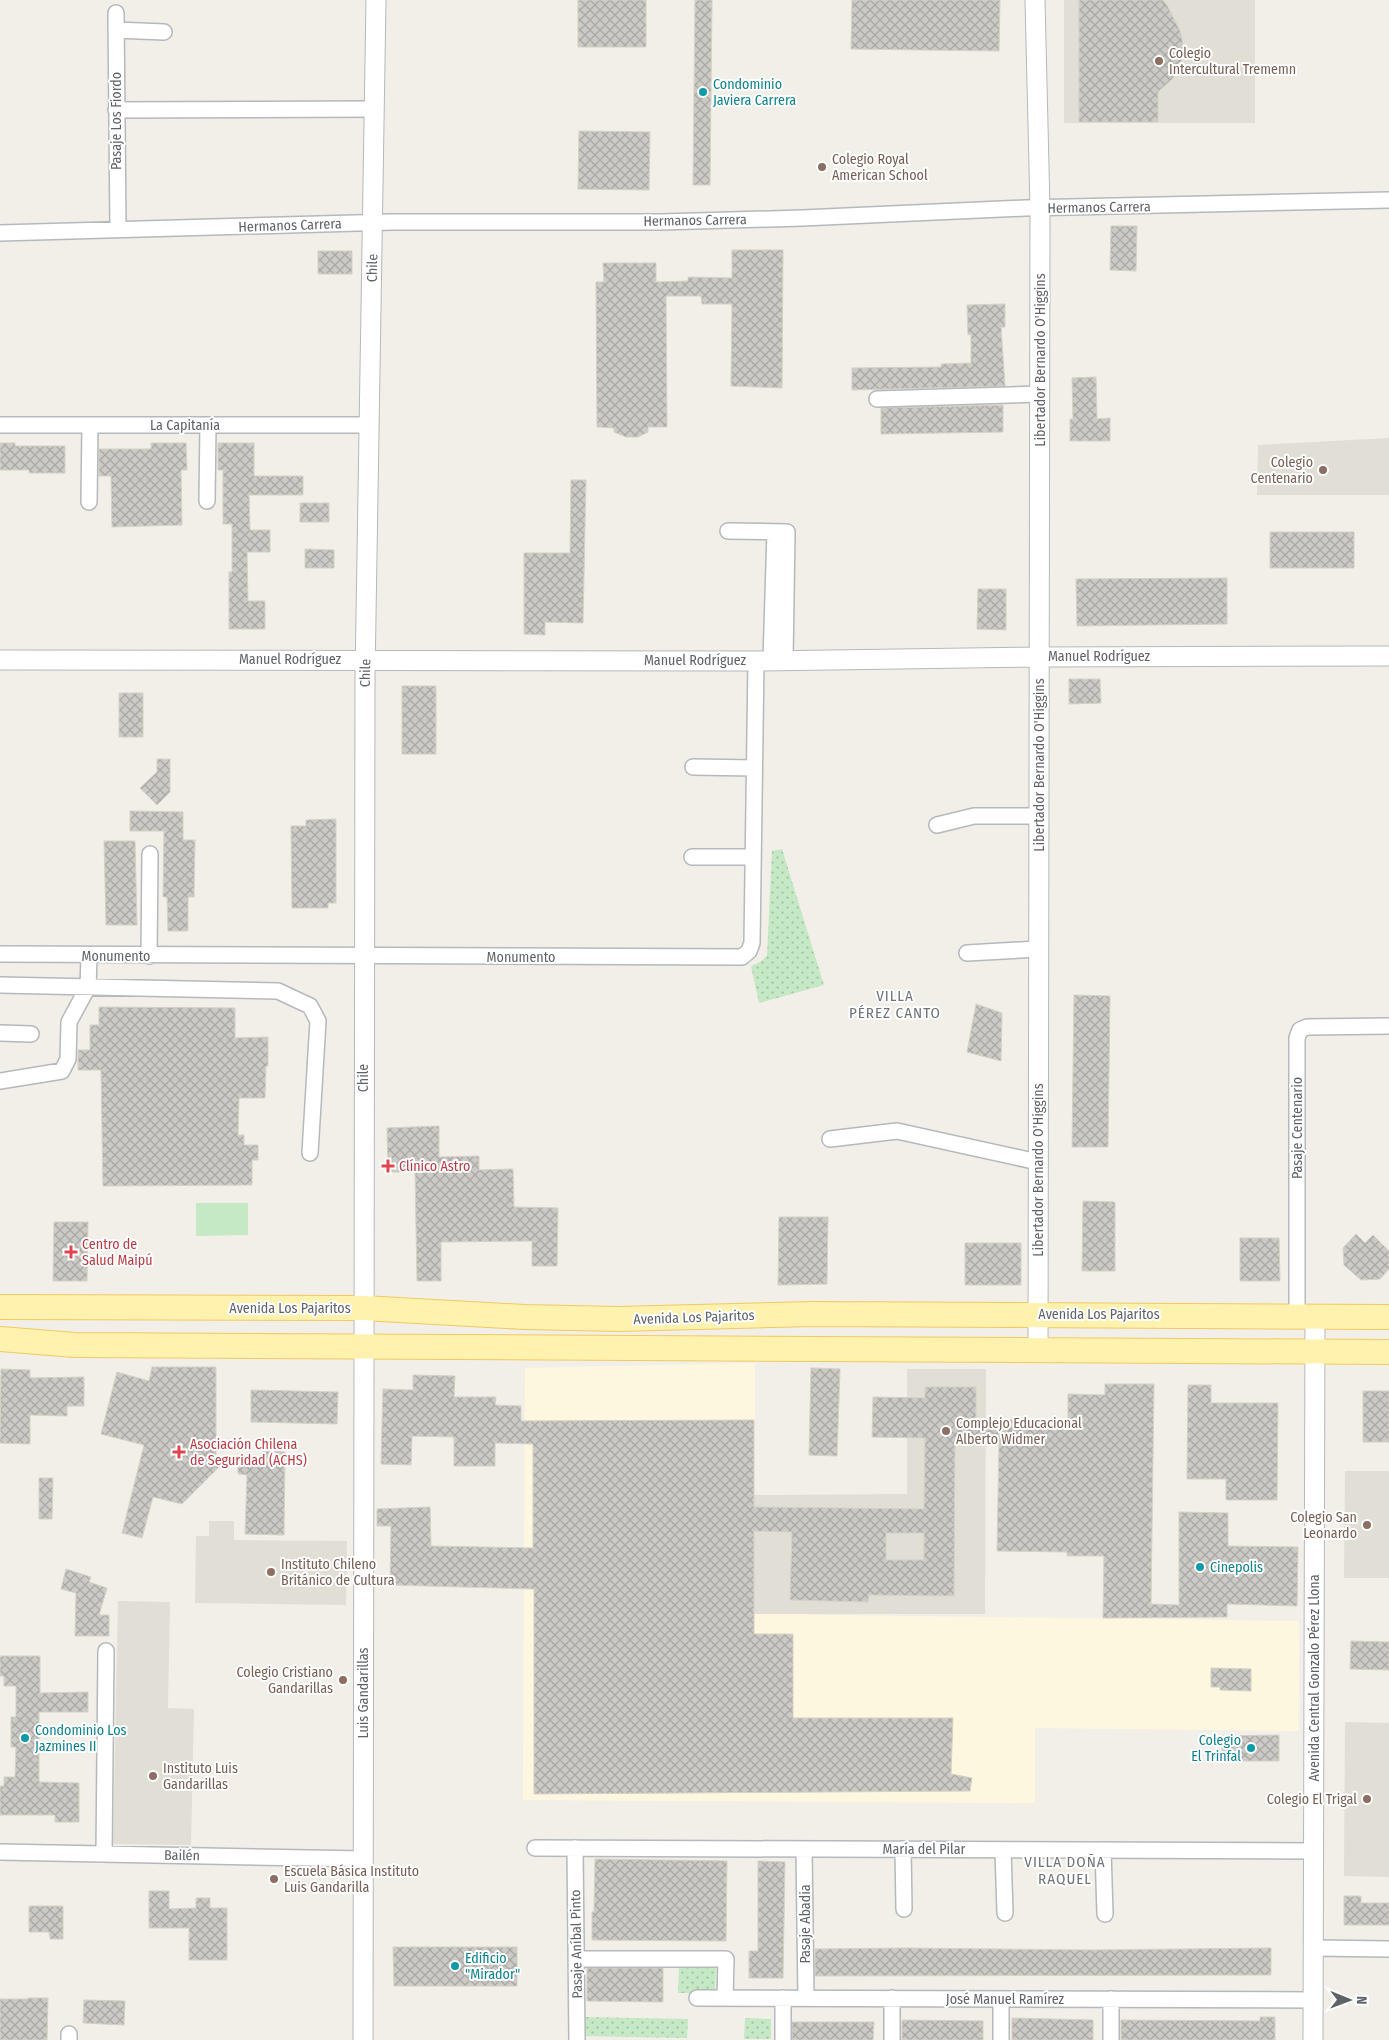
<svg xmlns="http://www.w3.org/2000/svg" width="1389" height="2040" viewBox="0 0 1389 2040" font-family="'Fira Sans Condensed',sans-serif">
  <defs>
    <pattern id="green-dots" width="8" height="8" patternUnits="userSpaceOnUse" patternTransform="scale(1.25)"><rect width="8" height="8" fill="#c5e8c5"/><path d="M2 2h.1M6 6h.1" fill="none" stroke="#a3c0a4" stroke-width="1.8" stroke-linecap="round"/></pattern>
    <pattern id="building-cross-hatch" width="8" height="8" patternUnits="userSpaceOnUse" patternTransform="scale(1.25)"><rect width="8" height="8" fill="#cccac5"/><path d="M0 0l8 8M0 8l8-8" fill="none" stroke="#a9a8a4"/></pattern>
  </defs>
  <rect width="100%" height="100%" fill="#f1efe8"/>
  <path fill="#fef7e0" d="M755,1363L754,1614L1299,1621V1731L1035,1728V1803L523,1800L525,1368Z"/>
  <path fill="#e1ded6" d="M1064,0H1255V123H1064Z
    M1389,438V495H1257L1258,445Z
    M907,1369H986L985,1614H754V1495L907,1494Z
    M1345,1471H1389V1578H1344Z
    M209,1521H234V1540L347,1541L346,1605L195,1603L196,1536H209Z
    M118,1601L170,1602L168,1708L194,1709L191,1845L113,1844Z
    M1345,1722L1389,1723V1877L1344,1876Z"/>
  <path fill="url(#green-dots)" d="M782,849L824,985L759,1003L751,966L760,962L767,956L772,851Z
    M679,1967H716L715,1993H678Z
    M582,2017L688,2019L687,2038L582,2036Z
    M745,2018L771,2019V2039H744Z"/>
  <path fill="#c5e8c5" d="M196,1203H248V1235L196,1236Z"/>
  <path fill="url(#building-cross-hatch)" stroke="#d6d1c6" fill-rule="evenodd" d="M578,0H646V47H578Z
    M695,0H712L710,185H693Z
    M852,0H1000L999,51L851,49Z
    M1079,0H1163L1168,7L1181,33L1184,52L1178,71L1172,79L1158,92V122H1079Z
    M579,131L650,132L649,190L578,189Z
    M1111,226H1137L1136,271L1110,270Z
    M732,250H783L782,388L731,386L732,304H702L701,296H666L667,427H648V432L638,437H626L614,432V428L597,427L596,282H604L603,263H656V282L688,281V277L732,278Z
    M318,251H352V274H318Z
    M1005,304V327H1001L1005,386L852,390V368L941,367V364L971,363V334L968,335L967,305Z
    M1096,377L1097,419L1110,418V441H1070V419H1073L1072,378Z
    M1003,405V432L881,434V408Z
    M0,443H15V446H65V473H29V470H0Z
    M151,443H186L187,470H181L182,525L112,527L111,476H99V449H151Z
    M218,443H254V476H303V495H249L250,530H270V552H247L248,601H265V629H229V572H232V524H223V470H218Z
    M571,480H586L583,623L545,622V635L524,634V553H570Z
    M300,503H329V522H300Z
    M1270,532H1354V568H1270Z
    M305,549L334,550V568H305Z
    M1227,578V624L1077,626L1076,579Z
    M978,589H1006V630L977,629Z
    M1069,679H1100L1101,703L1069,704Z
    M402,686H436V754H402Z
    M119,693H143V737H119Z
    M157,759H170V792L157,805L140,788L157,772Z
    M130,811L183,812V840H195L194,897H188V931H168L167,897H163L164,831H130Z
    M336,819V903H328V908H292L291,826H306V820Z
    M104,841H135L137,925H106Z
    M1074,995L1110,996L1108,1147H1072Z
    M976,1004L1002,1013L1001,1061L967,1052Z
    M99,1007L235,1008V1038L268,1037V1066H266L265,1098H239L238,1135H244V1145H258V1160H252V1185L103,1186L101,1070H78V1050H90V1025H99Z
    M439,1126V1157L479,1156V1170L513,1169L514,1207L558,1208L557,1266H532V1241L441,1242V1281H417L415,1172H388L387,1128Z
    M1083,1201L1115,1202V1271H1082Z
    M779,1217H828L827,1284L778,1285Z
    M54,1222H88L87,1281H53Z
    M1356,1234L1365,1243L1373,1235L1389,1251V1269L1380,1279L1361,1280L1344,1265L1343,1248Z
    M1240,1238H1279L1280,1281H1240Z
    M965,1243H1021V1285H965Z
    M152,1367H216V1458H228L182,1504L153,1497L142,1538L122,1533L144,1445L101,1434L117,1372L149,1381Z
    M811,1368L840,1369L837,1456L809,1455Z
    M1,1369L30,1370V1378L84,1377V1406H67V1416L30,1415V1444L0,1443Z
    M413,1375L455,1376L454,1397H496L495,1405L521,1406V1421L754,1420V1507L924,1509L925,1438L872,1437L873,1397L925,1398V1387H976V1419L1068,1420V1394L1105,1395V1384H1154L1151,1604L1179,1605V1512L1228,1513V1546L1298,1547L1297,1606L1227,1604V1617L1103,1618L1104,1556H1067V1552L997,1551L999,1443H955L954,1596L869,1595L868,1602L790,1600L792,1532L754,1531V1634H793V1718H953L951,1774L972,1778L970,1791L534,1794V1589L390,1585L391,1526H377V1509L430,1507L431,1546L533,1548V1444L495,1443V1466H454V1437L412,1436L411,1465L381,1464L383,1389L413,1390ZM886,1533H924V1560H886Z
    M1188,1385H1211V1403H1278L1277,1500H1226V1479H1187Z
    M251,1390L338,1392L337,1424L251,1422Z
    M1363,1391H1389V1442H1363Z
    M263,1451L285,1452L284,1535L245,1534L247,1475L238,1474V1458L262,1459Z
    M39,1478H53L52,1519H39Z
    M66,1569L91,1577L89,1582L107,1588L99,1615H109V1636H75L76,1593L61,1589Z
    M1351,1641L1389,1642V1670L1350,1669Z
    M0,1656H40V1693L88,1692V1712H39V1782L79,1783V1822H55V1815H0V1786H4V1777H15L16,1747H11V1717H16V1686H4V1676H0Z
    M1211,1668L1251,1669V1691L1220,1690V1687H1211Z
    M1279,1735V1761H1222V1736Z
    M595,1859L727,1861L726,1941L592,1940V1912H594Z
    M758,1861L785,1862L783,1978H749V1951H758Z
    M149,1891H169V1909L196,1908V1898H210V1908H227V1960H189V1928H149Z
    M1344,1896H1361V1903H1389V1925H1344Z
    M29,1906H63V1939H50L49,1932H29Z
    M393,1947H517V1986H394Z
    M907,1948L1093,1950L1271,1948V1975L815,1976V1949Z
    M587,1968H663V2002L587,2001Z
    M28,1998H48L47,2040H0V1999H28Z
    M84,2000L125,2001L124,2025L83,2023Z
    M1260,2017H1275V2040H1121V2020L1260,2021Z
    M1012,2018L1093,2020V2040H1012Z
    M902,2020L983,2021V2040H902Z
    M792,2022H874L873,2040H792Z"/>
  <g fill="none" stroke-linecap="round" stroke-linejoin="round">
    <defs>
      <path id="minor" d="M116,13L118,229
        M116,30L164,32
        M116,110L374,109
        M0,233L392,222H661L802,218L1025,208L1389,200
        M877,399L1040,394
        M0,425H369
        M207,501L208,425
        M89,502L90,425
        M728,531L787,532L785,660
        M771,660L775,532
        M693,767L754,768
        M937,825L974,816H1039
        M692,857H753
        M967,953L1038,949
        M0,954L742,957L749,951L752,943L756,661
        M149,956L150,854
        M0,985L278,991L310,1006L318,1021L310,1153
        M0,1033L31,1034
        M0,1081L62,1071L68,1059L69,1022L88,987L89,956
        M830,1139L897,1131L1038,1162
        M1297,1316V1038L1300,1030L1307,1027L1389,1026
        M535,1848L1314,1851
        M575,1848L577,2040
        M804,1849L806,1998
        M903,1849L904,1909
        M1003,1850L1005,1913
        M1103,1850L1105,1914
        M0,1852L364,1859
        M104,1854L106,1651
        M1313,1948L1389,1949
        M577,1959H726L725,1998
        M697,1998L1313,2000
        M69,2040V2034
        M783,2040V1998
        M892,2040V1998
        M1001,2040V1999
        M1111,2040V1999"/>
      <path id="tertiary" d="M1035,0L1040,208L1038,1350
        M0,660L756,661L1040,657L1389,656
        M363,2040L365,678L376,0
        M1313,2040L1315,1316"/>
      <path id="primary" d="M0,1307L363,1308L524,1317L618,1319L811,1314L1389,1317
        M0,1339L75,1345L1389,1352"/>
    </defs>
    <use href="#minor" stroke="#b5b8bc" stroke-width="18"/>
    <use href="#tertiary" stroke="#b5b8bc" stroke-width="21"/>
    <use href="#primary" stroke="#f2c960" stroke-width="26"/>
    <use href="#minor" stroke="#fff" stroke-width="15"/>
    <use href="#tertiary" stroke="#fff" stroke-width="19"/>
    <use href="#primary" stroke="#fff2af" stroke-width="24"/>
  </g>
  <g fill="#8d6e63" stroke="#fff" stroke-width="2">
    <circle cx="1159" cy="61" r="5"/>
    <circle cx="822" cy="167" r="5"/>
    <circle cx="1323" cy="470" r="5"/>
    <circle cx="946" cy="1431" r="5"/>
    <circle cx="1367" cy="1525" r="5"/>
    <circle cx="271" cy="1572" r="5"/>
    <circle cx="343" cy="1680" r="5"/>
    <circle cx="153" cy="1776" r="5"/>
    <circle cx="1367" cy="1799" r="5"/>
    <circle cx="274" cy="1879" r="5"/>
  </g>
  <g fill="#0f9aa8" stroke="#fff" stroke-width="2">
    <circle cx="703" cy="92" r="5"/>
    <circle cx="1200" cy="1567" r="5"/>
    <circle cx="25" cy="1738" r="5"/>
    <circle cx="1251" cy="1748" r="5"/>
    <circle cx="455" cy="1966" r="5"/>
  </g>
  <g fill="#e0444e" stroke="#fff" stroke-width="2">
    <path d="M385.5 1158.5h5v5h5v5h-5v5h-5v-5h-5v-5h5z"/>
    <path d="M68.5 1244.5h5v5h5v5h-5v5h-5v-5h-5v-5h5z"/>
    <path d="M176.5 1444.5h5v5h5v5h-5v5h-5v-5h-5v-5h5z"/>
  </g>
  <g text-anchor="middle" stroke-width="4" stroke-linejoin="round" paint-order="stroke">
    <g font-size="14" fill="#785e54" stroke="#fff" text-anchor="start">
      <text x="1169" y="58">Colegio<tspan x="1169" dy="16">Intercultural Trememn</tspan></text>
      <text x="832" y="164">Colegio Royal<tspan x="832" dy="16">American School</tspan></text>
      <text x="1313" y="467" text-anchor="end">Colegio<tspan x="1313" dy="16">Centenario</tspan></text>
      <text x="956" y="1428">Complejo Educacional<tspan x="956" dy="16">Alberto Widmer</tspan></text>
      <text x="1357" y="1522" text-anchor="end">Colegio San<tspan x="1357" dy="16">Leonardo</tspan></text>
      <text x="281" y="1569">Instituto Chileno<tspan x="281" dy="16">Británico de Cultura</tspan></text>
      <text x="333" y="1677" text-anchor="end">Colegio Cristiano<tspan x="333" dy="16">Gandarillas</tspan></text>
      <text x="163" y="1773">Instituto Luis<tspan x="163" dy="16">Gandarillas</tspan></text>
      <text x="1357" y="1804" text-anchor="end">Colegio El Trigal</text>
      <text x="284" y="1876">Escuela Básica Instituto<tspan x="284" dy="16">Luis Gandarilla</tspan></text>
    </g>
    <g font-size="14" fill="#0d838f" stroke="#fff" text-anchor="start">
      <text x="713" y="89">Condominio<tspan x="713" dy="16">Javiera Carrera</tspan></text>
      <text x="1210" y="1572">Cinepolis</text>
      <text x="35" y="1735">Condominio Los<tspan x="35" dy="16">Jazmines II</tspan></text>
      <text x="1241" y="1745" text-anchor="end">Colegio<tspan x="1241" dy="16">El Trinfal</tspan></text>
      <text x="465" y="1963">Edificio<tspan x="465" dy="16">"Mirador"</tspan></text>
    </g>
    <g font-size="14" fill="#5f6368" stroke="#fff">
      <text transform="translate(116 121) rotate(-90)" y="5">Pasaje Los Fiordo</text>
      <text transform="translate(1099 207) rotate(-1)" y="5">Hermanos Carrera</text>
      <text transform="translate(695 220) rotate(-1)" y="5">Hermanos Carrera</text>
      <text transform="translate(290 225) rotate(-2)" y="5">Hermanos Carrera</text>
      <text transform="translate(372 268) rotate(-89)" y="5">Chile</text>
      <text transform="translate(1040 360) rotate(-90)" y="5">Libertador Bernardo O'Higgins</text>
      <text x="185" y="430">La Capitanía</text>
      <text x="1099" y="661">Manuel Rodríguez</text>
      <text x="290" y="664">Manuel Rodríguez</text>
      <text x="695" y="665">Manuel Rodríguez</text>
      <text transform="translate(365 673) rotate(-89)" y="5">Chile</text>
      <text transform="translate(1039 765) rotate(-90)" y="5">Libertador Bernardo O'Higgins</text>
      <text x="116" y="961">Monumento</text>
      <text x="521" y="962">Monumento</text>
      <text transform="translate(363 1078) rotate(-90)" y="5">Chile</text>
      <text transform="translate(1297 1128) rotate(-90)" y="5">Pasaje Centenario</text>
      <text transform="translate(1038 1170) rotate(-90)" y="5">Libertador Bernardo O'Higgins</text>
      <text x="290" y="1313">Avenida Los Pajaritos</text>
      <text x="1099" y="1319">Avenida Los Pajaritos</text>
      <text transform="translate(694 1317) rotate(-2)" y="5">Avenida Los Pajaritos</text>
      <text transform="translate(1314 1678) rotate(-90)" y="5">Avenida Central Gonzalo Pérez Llona</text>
      <text transform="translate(363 1693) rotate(-90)" y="5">Luis Gandarillas</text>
      <text x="924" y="1854">María del Pilar</text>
      <text transform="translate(182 1855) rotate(1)" y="5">Bailén</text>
      <text transform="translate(805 1924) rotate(-90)" y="5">Pasaje Abadia</text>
      <text transform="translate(576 1944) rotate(-91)" y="5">Pasaje Aníbal Pinto</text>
      <text x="1005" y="2004">José Manuel Ramírez</text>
    </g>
    <g font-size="14" fill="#be3a42" stroke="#fff" text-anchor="start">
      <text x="399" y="1171">Clínico Astro</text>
      <text x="82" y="1249">Centro de<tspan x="82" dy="16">Salud Maipú</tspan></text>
      <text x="190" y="1449">Asociación Chilena<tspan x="190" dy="16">de Seguridad (ACHS)</tspan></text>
    </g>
    <g font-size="15" letter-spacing="1" fill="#70757a" stroke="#fff">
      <text x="895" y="1001">VILLA<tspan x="895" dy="17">PÉREZ CANTO</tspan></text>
      <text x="1065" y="1867">VILLA DOÑA<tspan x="1065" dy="17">RAQUEL</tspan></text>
    </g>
  </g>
  <g transform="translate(1349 2000) rotate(91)" stroke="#ffffff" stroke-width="4" paint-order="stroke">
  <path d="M0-4L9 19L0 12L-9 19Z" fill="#5f6368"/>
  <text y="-8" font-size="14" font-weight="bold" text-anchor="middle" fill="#5f6368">N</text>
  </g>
</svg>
